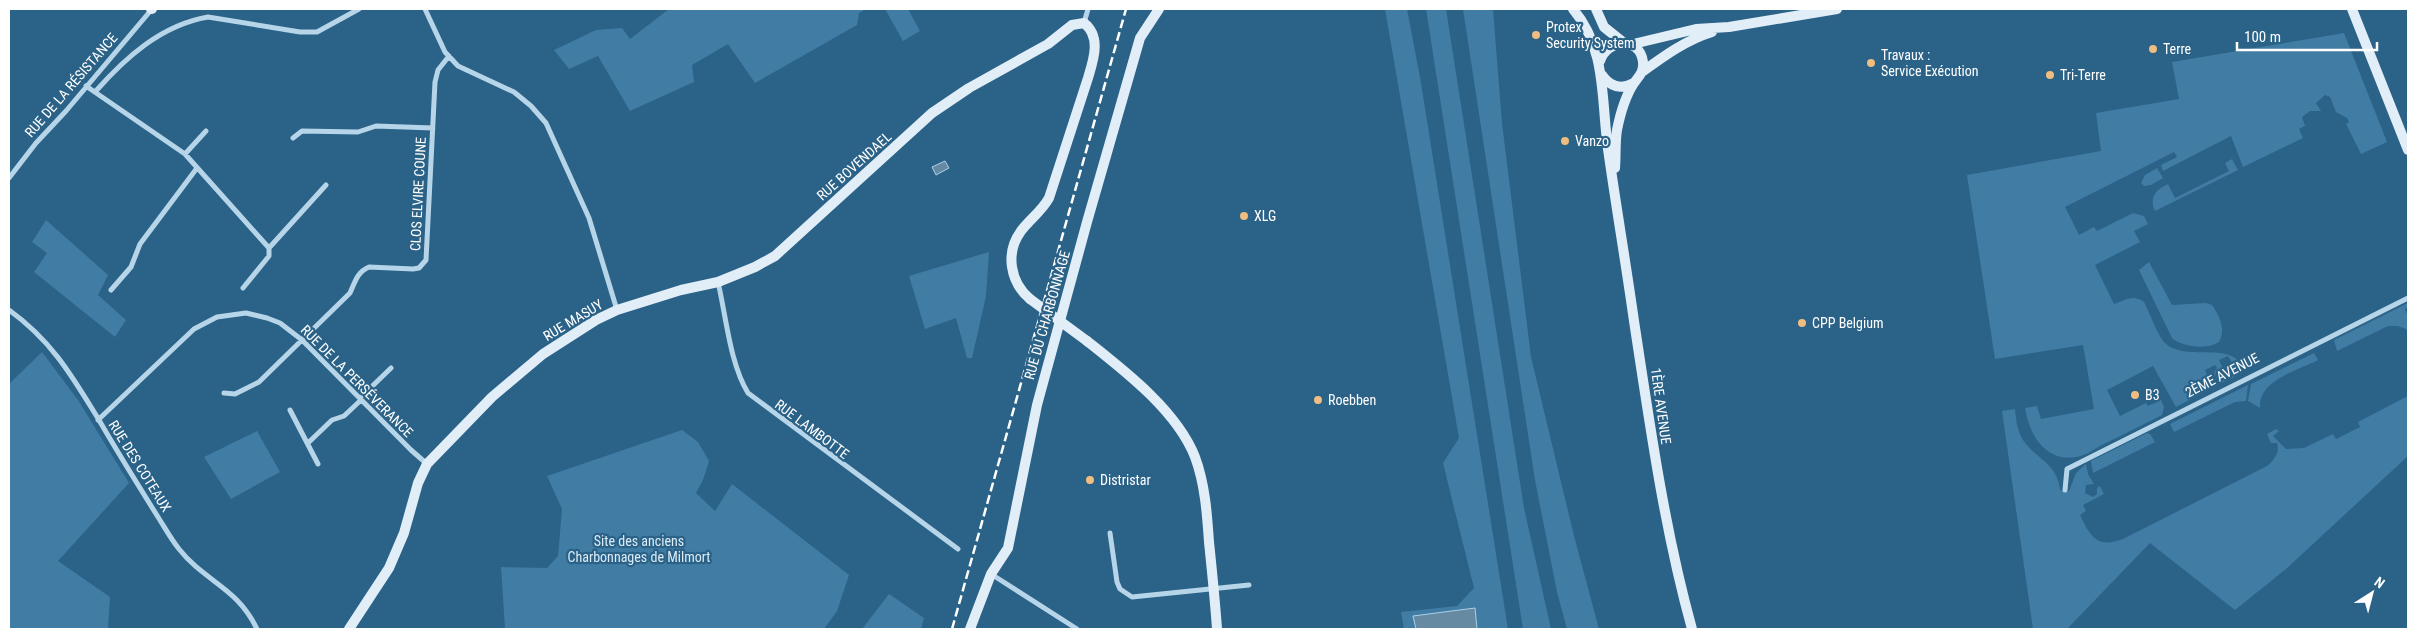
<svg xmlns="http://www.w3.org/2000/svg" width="2417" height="638" viewBox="0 0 2417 638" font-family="'Roboto Condensed',sans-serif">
  <rect width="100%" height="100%" fill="#2b6288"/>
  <path fill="#407ca4" d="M669,9H866L859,13L857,25L755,83L728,44L692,65L694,82L630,111L598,56L569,69L554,50L596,30L622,28L630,39Z
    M885,9H908L920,31L903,41Z
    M1385,9H1407L1420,77L1508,629H1404L1401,612L1457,606L1474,588L1443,463L1459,438Z
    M1426,9H1446L1524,508L1551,629H1523Z
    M1463,9H1493L1502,123L1531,357L1574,536L1599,629H1567L1557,592L1535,480Z
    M2344,33L2387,142L2361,154L2346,124L2349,122L2347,118L2336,112L2330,97L2325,95L2316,103L2321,111H2310L2302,117L2305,126L2299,129L2303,138L2243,167L2231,136L2163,171L2161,165L2177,157L2174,152L2065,207L2079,235L2094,227L2097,231L2133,213L2144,216L2148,224L2134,231L2140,242L2095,265L2114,304C2126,300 2133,294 2144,302C2150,313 2158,337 2166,344C2187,362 2234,340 2243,369L2242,373L2230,379L2224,367L2232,363L2228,356L2219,360L2228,380L2220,384L2214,372L2217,368L2215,365L2205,370L2207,375L2212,372L2218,385L2176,407L2153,366L2107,390L2120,416L2146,403L2148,406L2161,400L2164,407L2162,415C2142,425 2121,436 2100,446C2093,450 2084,456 2076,457C2045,462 2029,434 2025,408L2037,406L2041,419L2094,409L2083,345L1995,359L1967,175L2101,151L2096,113L2179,99L2172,62Z
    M2232,159L2238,170L2155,211C2149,198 2155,190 2168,184L2175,198L2229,171L2225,163Z
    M2157,168L2163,178L2151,185L2144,186L2141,183L2145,175Z
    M46,220L108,275L98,295L126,320L115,337L34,272L47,253L32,242Z
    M989,252L986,296L972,358H967L956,318L925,329L909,276Z
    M2149,262L2172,305L2206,303L2212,305C2220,317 2226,329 2219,342C2208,350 2181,347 2172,338L2139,270Z
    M2408,303V307L2405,309L2408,317V330L2398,326H2388L2337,351L2334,340Z
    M42,352L78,400L129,483L58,561L110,597L108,629H9V384Z
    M2314,353L2318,360C2299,370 2258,380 2260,408L2248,401L2251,384Z
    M2248,385L2246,401L2235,402L2174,432L2170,424Z
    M2408,396V456L2286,569L2235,610L2150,543L2067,629H2033L2002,411L2015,409C2016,420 2017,430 2023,440C2036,459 2058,464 2060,490L2069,491L2076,473L2086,464L2088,474L2094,484L2086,485L2085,493L2093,497L2097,494V488L2100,486L2104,494L2083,505L2086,511L2080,515C2090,536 2097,549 2123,539L2267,466C2274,460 2280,453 2277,443H2271L2267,434L2276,429L2279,431L2273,436L2286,449L2304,448L2333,434L2336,439L2360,427L2358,422Z
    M682,430L698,442L709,461L703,480L696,493L715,511L732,484L849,575L837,611L824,629H505L501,567L547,568L558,556L562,509L547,476Z
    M257,431L280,472L231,499L204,457Z
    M2147,433L2150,434L2155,442L2093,473L2091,461Z
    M889,594L924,618L921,629H862Z"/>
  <path fill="#678aa3" stroke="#acd1e8" d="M945,161L949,168L936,175L932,167Z
    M1475,608L1477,629H1416L1413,616Z"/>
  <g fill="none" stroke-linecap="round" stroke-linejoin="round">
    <path stroke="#b7d5e8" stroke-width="5" d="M425,9L445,52L458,66L514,92L531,106L546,123L589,218L617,310
      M1084,23L1088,9
      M86,86L185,154L269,248
      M95,92C125,58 161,25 208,17L300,32H317L359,9
      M293,138L302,131L358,132L376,126L433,128
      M185,154L206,131
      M9,178L36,143L66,111L152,9
      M718,282C726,316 730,364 748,393L958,549
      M243,288L269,256V248L326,185
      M111,290L131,267L140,244L197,168
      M9,310C52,341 72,376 99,420C118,453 138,485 158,517C165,528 171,539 179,549C205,582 237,587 257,629
      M224,393L235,394L259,382L350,293C355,282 357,272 369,267L413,269L419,268L426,260L435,82L438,70L449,56
      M360,398L391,368
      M290,410L318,464
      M98,420L194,329L217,317L246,313L267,318L280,323L302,340L411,450L427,464
      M308,443L332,420L344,416L361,400
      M2065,490L2067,469L2408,298
      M1110,533L1117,582L1120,589L1132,597L1249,585
      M991,574L1077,629"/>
    <path stroke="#e1eef7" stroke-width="10" d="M151,9H152
      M1573,9C1607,49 1601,100 1608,149C1616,206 1626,264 1634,321C1650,425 1664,528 1692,629
      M1596,9L1604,27L1624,43
      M2352,9L2408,150
      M1629,45L1696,29L1729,27L1837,9
      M1600,61C1607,39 1640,36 1643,62C1644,72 1639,76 1634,83C1626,95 1620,115 1617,130C1615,142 1616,156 1615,168
      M1642,72C1664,56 1686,40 1712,32
      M1602,75C1610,87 1621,90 1634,83
      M1087,341C1125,371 1177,411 1195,457C1205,484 1207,513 1209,542C1212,571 1215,600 1217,629
      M349,629L389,568L404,533L418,483L427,464L492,397L543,354L596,320L617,310L681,290L718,282L755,267L775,256L932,113L969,88L1048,44L1072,25L1084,23C1102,37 1093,61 1088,78L1049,198C1041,212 1030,219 1021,231C1005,253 1010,282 1030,299
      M970,629L991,574L1008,548L1037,405L1087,222L1140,38L1159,9"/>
    <path stroke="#fff" stroke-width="2.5" stroke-dasharray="9 4" stroke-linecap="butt" d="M952,629L1126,9"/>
    <path stroke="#e1eef7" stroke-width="10" d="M1030,299L1087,341"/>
  </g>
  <g fill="#eebd7f" stroke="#2b6288" stroke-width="2">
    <circle cx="1536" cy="35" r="5"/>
    <circle cx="2153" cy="49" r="5"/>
    <circle cx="1871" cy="63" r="5"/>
    <circle cx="2050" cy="75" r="5"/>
    <circle cx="1565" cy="141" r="5"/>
    <circle cx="1244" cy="216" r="5"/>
    <circle cx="1802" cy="323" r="5"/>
    <circle cx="2135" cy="395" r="5"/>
    <circle cx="1318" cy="400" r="5"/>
    <circle cx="1090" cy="480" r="5"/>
  </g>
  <g text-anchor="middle" stroke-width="4.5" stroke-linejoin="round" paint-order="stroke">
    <g font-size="14" fill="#fff" stroke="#2b6288" text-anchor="start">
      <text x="1546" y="32">Protex<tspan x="1546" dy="16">Security System</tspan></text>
      <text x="2163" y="54">Terre</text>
      <text x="1881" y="60">Travaux :<tspan x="1881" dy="16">Service Exécution</tspan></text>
      <text x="2060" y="80">Tri-Terre</text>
      <text x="1575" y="146">Vanzo</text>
      <text x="1254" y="221">XLG</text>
      <text x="1812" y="328">CPP Belgium</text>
      <text x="2145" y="400">B3</text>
      <text x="1328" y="405">Roebben</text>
      <text x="1100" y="485">Distristar</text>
    </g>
    <g font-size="14" fill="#fff" stroke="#2b6288">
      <text transform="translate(71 85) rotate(-49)" y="5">RUE DE LA RÉSISTANCE</text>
      <text transform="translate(854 166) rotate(-42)" y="5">RUE BOVENDAEL</text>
      <text transform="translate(418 194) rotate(-87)" y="5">CLOS ELVIRE COUNE</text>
      <text transform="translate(1047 315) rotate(-74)" y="5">RUE DU CHARBONNAGE</text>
      <text transform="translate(573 320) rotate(-31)" y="5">RUE MASUY</text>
      <text transform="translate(2222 375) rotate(-27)" y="5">2ÈME AVENUE</text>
      <text transform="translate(357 381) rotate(45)" y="5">RUE DE LA PERSÉVERANCE</text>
      <text transform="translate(1661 406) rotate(82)" y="5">1ÈRE AVENUE</text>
      <text transform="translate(812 429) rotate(37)" y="5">RUE LAMBOTTE</text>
      <text transform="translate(140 466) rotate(58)" y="5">RUE DES COTEAUX</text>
    </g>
    <g font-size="14" fill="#dbecf6" stroke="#2b6288">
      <text x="639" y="546">Site des anciens<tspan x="639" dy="16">Charbonnages de Milmort</tspan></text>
    </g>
  </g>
  <rect width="2417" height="638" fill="none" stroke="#ffffff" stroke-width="20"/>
  <g transform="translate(2372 593) rotate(36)" stroke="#2b6288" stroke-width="4" paint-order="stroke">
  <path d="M0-4L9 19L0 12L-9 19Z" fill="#ffffff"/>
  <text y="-8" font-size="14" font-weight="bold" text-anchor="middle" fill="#ffffff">N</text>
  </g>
  <path d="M2237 42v8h140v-8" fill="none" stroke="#ffffff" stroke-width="2.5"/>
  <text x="2244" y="42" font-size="15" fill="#ffffff" stroke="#2b6288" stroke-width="4" paint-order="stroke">100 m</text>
</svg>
